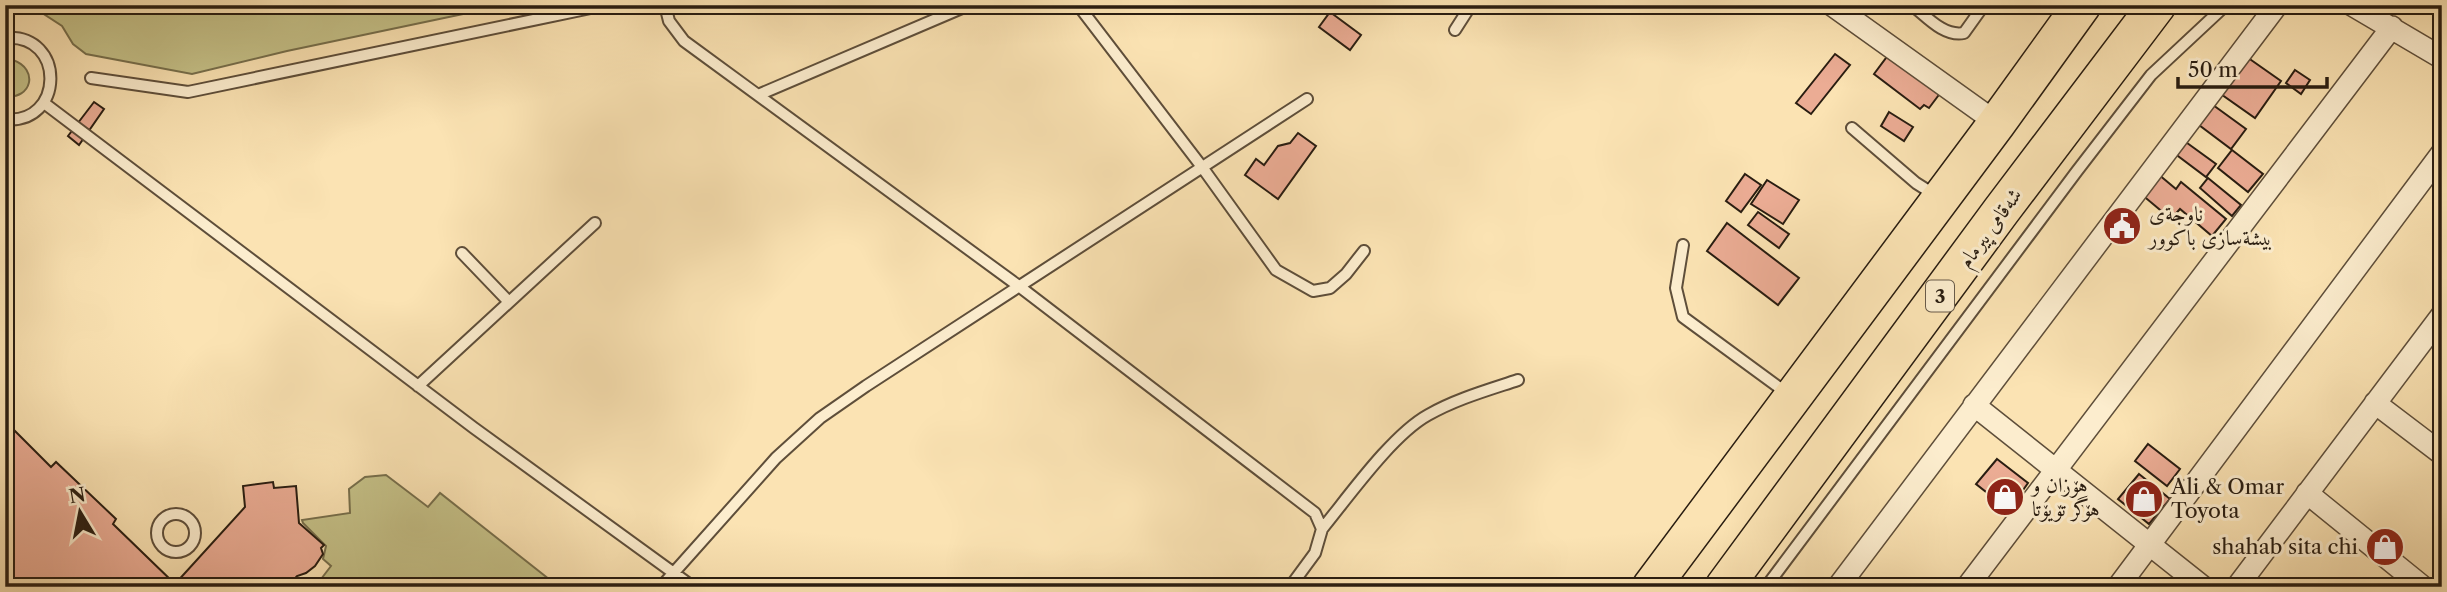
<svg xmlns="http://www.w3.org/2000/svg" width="2447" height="592" viewBox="0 0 2447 592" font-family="'Libre Caslon Text',Amiri,serif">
  <rect width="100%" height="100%" fill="#fbe3b3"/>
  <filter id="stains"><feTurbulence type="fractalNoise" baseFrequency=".00286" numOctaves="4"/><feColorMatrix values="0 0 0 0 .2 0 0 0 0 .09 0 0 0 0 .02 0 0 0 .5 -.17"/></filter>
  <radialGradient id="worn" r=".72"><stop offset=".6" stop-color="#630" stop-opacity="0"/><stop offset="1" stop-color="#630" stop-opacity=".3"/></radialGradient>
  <path fill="#c5c188" stroke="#776f4c" stroke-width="2" d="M14,5H506L287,51L192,74L86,54L73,44L62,26L42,13Z
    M13,60C39,69 32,100 5,96V61Z
    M386,475L428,507L440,493L559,587H315L331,566L323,559L326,546L303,523L302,520L350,513L349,489L365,477Z"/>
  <path fill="#ebac94" stroke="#291d11" stroke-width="2" d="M1330,12L1361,35L1350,50L1319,27Z
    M1835,54L1850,65L1811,114L1796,103Z
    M1889,54L1941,92L1929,108L1924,105L1920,109L1874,74Z
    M2244,55L2281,81L2255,118L2218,92Z
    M2295,70L2310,80L2301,94L2286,83Z
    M94,102L104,109L79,145L68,136Z
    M2213,105L2246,129L2231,149L2199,125Z
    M1889,112L1913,127L1904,141L1881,126Z
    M1298,133L1316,146L1278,199L1245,175L1256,159L1264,165L1278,146L1290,143Z
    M2183,140L2216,164L2206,177L2174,153Z
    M2232,150L2263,174L2248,192L2218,168Z
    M1745,174L1761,185L1741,212L1726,201Z
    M2158,174L2176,189L2181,182L2226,219L2212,236L2180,209L2171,219L2141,194Z
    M2208,178L2241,205L2232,216L2200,188Z
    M1767,180L1799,200L1783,224L1751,204Z
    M1758,212L1789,234L1779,248L1748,225Z
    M1727,223L1799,278L1778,305L1707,251Z
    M5,421L51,467L56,462L116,519L113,524L175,584L245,507L243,486L273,482L274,488L296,486L299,523L324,545L321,548L323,554L315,566L306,573L297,576L287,587H11L5,581Z
    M2148,444L2180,469L2167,486L2135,461Z
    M1997,459L2028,483L2009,510L1976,484Z
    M2139,474L2170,499L2149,524L2118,499Z"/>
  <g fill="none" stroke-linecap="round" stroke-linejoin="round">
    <defs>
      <path id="service" d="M665,5L669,21L684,41L1020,287L1315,513L1322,529L1315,553L1290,587
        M1078,5L1202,167L1276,270L1313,291L1330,288L1346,274L1364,251
        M1912,5C1927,17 1944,37 1964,33L1984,5
        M1455,30L1471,5
        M5,38C67,33 64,126 5,119
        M91,78L188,92L605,5
        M758,95L969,5
        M44,103L474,428L693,587
        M1852,128L1916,183L1935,195
        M1683,245L1676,288L1683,317L1788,394
        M462,253L508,301
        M418,386L595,223
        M157 533a19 19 0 1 1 38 0a19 19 0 1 1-38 0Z
        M1322,529C1349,496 1392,435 1428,415C1456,399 1488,390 1518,380
        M661,587L776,458L820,418L866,386L1307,99
        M1766,587L2077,171L2151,75L2226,5"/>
      <path id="minor" d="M1832,5L1997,123
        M2352,5L2442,58
        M2375,403L2442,454
        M1974,405L2203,587
        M2307,493L2423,587
        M1838,587L2277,5
        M1967,587L2392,27
        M2118,587L2442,153
        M2237,587L2442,315"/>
      <path id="trunk" d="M1651,587L1997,123L2082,5
        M1724,587L2001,211L2157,5"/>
    </defs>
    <use href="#service" stroke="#5e4e3a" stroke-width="14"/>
    <use href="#minor" stroke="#5e4e3a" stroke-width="24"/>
    <use href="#trunk" stroke="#291d11" stroke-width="40"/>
    <use href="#service" stroke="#fcedce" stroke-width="10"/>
    <use href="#minor" stroke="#fcedce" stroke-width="21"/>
    <use href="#trunk" stroke="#fbe3b3" stroke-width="37"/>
  </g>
  <defs>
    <symbol id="civic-disc" viewBox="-11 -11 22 22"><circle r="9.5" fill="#8f2418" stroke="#fcedce"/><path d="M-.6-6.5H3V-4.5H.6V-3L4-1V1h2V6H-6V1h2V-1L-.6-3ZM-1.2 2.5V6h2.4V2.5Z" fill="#fff"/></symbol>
    <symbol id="shop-disc" viewBox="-11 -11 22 22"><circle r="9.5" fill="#8f2418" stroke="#fcedce"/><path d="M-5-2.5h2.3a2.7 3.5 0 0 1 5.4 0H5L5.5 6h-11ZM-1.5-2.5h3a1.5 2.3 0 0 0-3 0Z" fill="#fff"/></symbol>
  </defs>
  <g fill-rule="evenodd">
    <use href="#civic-disc" x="2100" y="204" width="44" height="44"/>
    <use href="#shop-disc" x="1983" y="475" width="44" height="44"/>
    <use href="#shop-disc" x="2122" y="477" width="44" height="44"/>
    <use href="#shop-disc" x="2363" y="525" width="44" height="44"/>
  </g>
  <g text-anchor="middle" stroke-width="6" stroke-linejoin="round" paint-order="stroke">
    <rect fill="#fcedce" stroke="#685b4a" stroke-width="2" x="1926" y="280.5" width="28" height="31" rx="5"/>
    <g font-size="19" font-weight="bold" fill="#291d11">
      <text x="1940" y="303">3</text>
    </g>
    <g font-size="21" fill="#291d11" stroke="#fcedce" text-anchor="start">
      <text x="2149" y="221">ناوجةى<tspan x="2149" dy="24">بيشةسازى باكوور</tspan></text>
      <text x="2032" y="492">هۆزان و<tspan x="2032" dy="24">هۆگر تۆیۆتا</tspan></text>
      <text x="2171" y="494">Ali &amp; Omar<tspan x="2171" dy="24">Toyota</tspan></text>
      <text x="2358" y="554" text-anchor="end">shahab sita chi</text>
    </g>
    <g font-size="21" fill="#291d11" stroke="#fcedce">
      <text transform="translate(1990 228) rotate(-54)" y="7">شەقامی پیرمام</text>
    </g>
  </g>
  <rect width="2447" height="592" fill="none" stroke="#fbe3b3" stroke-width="28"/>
  <rect x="7" y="7" width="2433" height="578" fill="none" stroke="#291d11" stroke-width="3.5"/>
  <rect x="14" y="14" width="2419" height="564" fill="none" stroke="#291d11" stroke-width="2"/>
  <g transform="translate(80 512) rotate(350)" stroke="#fcedce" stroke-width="5" paint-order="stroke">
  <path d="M0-5L12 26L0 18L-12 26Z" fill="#291d11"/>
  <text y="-10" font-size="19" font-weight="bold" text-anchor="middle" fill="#291d11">N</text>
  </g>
  <path d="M2178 77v10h149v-10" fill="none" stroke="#291d11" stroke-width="3.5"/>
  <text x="2188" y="77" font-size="21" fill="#291d11" stroke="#fcedce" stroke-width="5" paint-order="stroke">50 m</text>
  <rect width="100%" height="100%" filter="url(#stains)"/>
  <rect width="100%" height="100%" fill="url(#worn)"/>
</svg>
